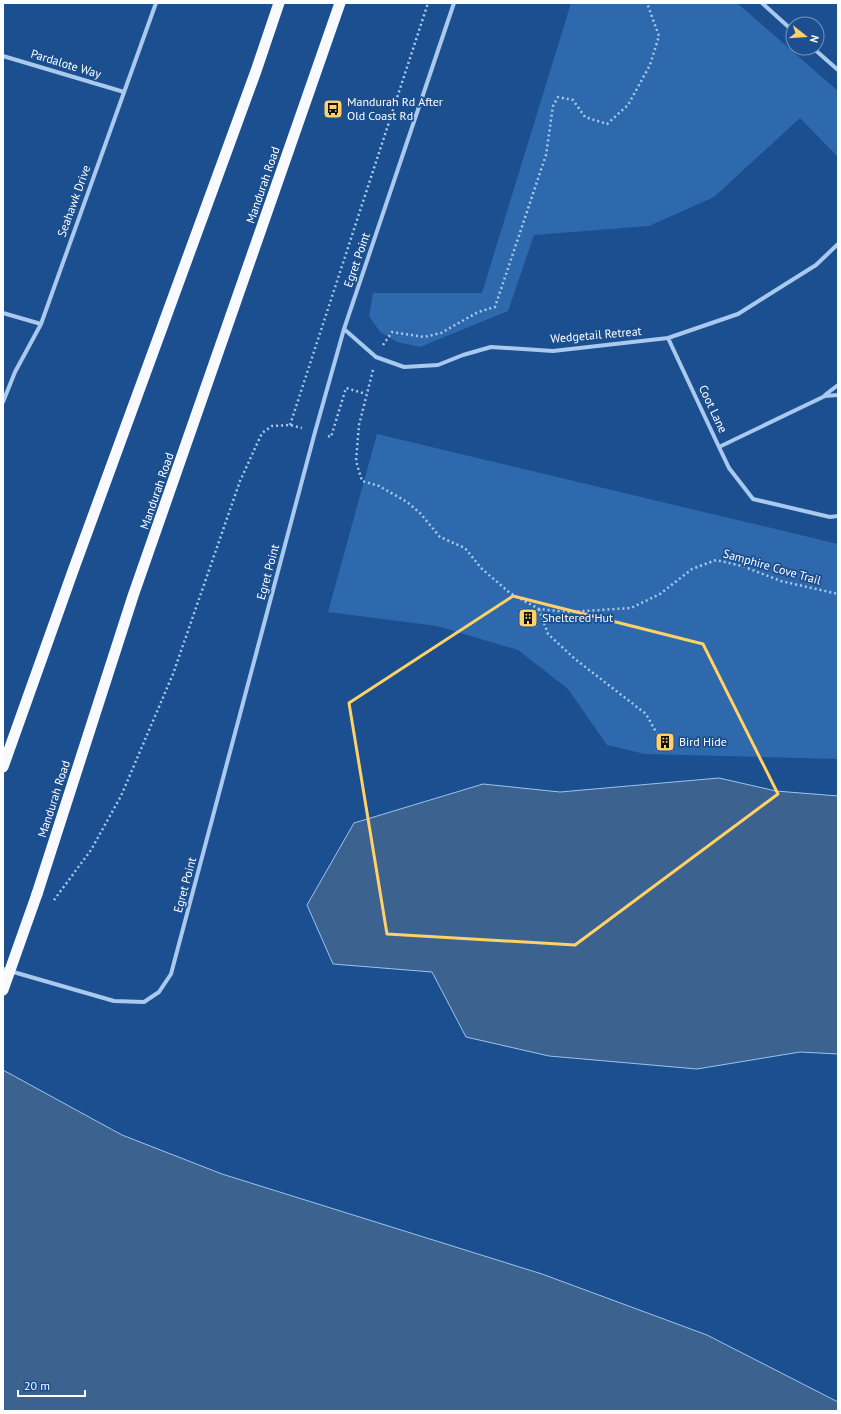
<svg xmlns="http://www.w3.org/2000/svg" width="841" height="1414" viewBox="0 0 841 1414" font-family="'PT Sans',sans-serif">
  <rect width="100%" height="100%" fill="#1b4f8f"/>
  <path fill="#2e69ad" d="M571,3H737L838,91V157L800,118L714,197L649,226L534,235L508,311L420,347L397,342L380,332L369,316L373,293H482Z
    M377,434L838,544V759L645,754L607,745L568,689L518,650L437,626L328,612Z"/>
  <path fill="#3c6290" stroke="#9cc4f0" d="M719,778L776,791L838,796V1054L800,1052L697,1069L549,1056L466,1037L432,972L333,964L307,905L354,823L483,784L560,792Z
    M3,1070L122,1135L222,1174L542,1274L707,1335L838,1402V1411H3Z"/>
  <path fill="#4478b7" d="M520,608L539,609L537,628L518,626Z
    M656,732L675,734L673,752L655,751Z"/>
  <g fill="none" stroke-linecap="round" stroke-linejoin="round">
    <path stroke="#a9c9ee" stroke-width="2.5" stroke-dasharray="2 3" stroke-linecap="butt" d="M383,345L392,332L424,337L441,333L478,312L495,307L546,155L553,106L558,97L573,100L585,117L607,124L628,105L650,65L659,36L647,3
      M373,370L359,425L356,461L362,481L379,486L407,502L420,513L440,537L465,548L481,568L510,593L539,609L568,612L631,608L660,594L692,569L716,560L742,566L781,581L838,594
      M290,425L428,3
      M328,436L331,437L346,388L366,394
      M539,609L548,634L575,659L646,714L656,732
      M54,900L91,850L121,796L173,674L240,481L262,433L272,426L290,425L302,428"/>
    <path stroke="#a9c9ee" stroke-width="4" d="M762,3L793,31
      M813,48L838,70
      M3,56L124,92
      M3,313L41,324
      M344,329L376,357L404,367L438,365L463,355L491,347L553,351L668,338L738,314L816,265L838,244
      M668,338L719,447L825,396L838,395
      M825,395L838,385
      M3,402L15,372L41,324L156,3
      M719,447L729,468L753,499L830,517L838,516
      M3,969L114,1001L144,1002L159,992L171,974L315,432L344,329L454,3"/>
    <path stroke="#f8faff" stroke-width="11" d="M3,767L74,568L256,71L279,3
      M37,894L133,596L340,3"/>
    <path stroke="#f8faff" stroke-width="11" d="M3,990L37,894"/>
  </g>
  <path fill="none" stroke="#ffd166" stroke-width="3" stroke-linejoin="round" d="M513,596L703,644L778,794L575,945L387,934L349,703Z"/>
  <defs>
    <symbol id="bus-square" viewBox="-11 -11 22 22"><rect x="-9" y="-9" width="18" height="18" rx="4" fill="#ffd166" stroke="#1b4f8f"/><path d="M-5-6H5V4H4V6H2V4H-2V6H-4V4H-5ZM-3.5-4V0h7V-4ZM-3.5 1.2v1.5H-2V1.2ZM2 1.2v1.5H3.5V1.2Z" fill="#111"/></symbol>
    <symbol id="building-square" viewBox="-11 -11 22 22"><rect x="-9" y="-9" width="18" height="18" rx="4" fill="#ffd166" stroke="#1b4f8f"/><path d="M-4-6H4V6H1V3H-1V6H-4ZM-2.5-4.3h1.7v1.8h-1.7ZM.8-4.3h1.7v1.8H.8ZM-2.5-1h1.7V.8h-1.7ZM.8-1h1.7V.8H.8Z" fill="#111"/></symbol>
  </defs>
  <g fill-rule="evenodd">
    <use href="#bus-square" x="322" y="98" width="22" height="22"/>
    <use href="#building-square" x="517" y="607" width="22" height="22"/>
    <use href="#building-square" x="654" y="731" width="22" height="22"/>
  </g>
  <g text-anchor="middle" stroke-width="3.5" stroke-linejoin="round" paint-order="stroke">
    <g font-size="12" fill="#fff" stroke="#1b4f8f">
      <text transform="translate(66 64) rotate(17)" y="4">Pardalote Way</text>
      <text transform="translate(263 185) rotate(-71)" y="4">Mandurah Road</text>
      <text transform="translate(74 201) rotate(-70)" y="4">Seahawk Drive</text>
      <text transform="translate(357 260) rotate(-71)" y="4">Egret Point</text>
      <text transform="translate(596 335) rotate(-5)" y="4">Wedgetail Retreat</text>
      <text transform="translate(713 409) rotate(65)" y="4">Coot Lane</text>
      <text transform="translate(157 491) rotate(-71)" y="4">Mandurah Road</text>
      <text transform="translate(772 567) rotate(16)" y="4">Samphire Cove Trail</text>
      <text transform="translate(268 572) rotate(-75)" y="4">Egret Point</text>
      <text transform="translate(54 799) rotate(-72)" y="4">Mandurah Road</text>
      <text transform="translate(185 885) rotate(-75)" y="4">Egret Point</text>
    </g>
    <g font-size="12" fill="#fff" stroke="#1b4f8f" text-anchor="start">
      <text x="347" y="106">Mandurah Rd After<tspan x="347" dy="14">Old Coast Rd</tspan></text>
      <text x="542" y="622">Sheltered Hut</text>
      <text x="679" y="746">Bird Hide</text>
    </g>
  </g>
  <rect width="841" height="1414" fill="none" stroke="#ffffff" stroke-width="8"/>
  <g transform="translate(805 36) rotate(107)"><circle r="19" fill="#1b4f8f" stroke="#7695bc"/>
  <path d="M0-3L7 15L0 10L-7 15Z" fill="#ffd166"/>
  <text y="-6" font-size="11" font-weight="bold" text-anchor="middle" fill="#ffffff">N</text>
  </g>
  <path d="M18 1390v6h67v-6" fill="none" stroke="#ffffff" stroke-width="2"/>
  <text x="24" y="1390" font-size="12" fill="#ffffff" stroke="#1b4f8f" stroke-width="3" paint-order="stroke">20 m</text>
</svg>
